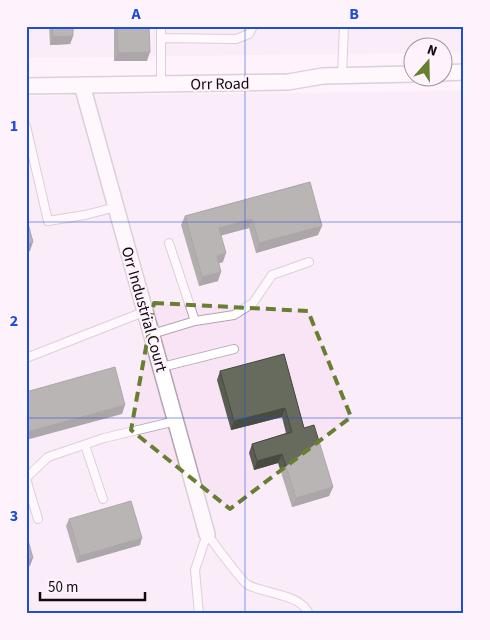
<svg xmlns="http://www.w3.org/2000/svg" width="490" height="640" viewBox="0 0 490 640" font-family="'Source Sans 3',sans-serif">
  <rect width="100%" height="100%" fill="#fef3fc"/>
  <path fill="#f8e4f5" d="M26,26H464V52L443,53L442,48H412V53L26,58Z
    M464,91V614H26V96Z"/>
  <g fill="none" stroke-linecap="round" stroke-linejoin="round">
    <defs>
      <path id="service" d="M161,26V83
        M161,38L236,39L249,34L253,26
        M342,75L344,26
        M26,126L48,221L85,215L116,207
        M169,243L195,321
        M152,334L195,321L234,315L253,303L272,275L309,262
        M26,358L146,311
        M162,367L234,349
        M85,445L103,499
        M26,478L48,457L104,438L176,421
        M26,479L38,519
        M207,534C214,543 241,581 248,585C266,594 301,594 309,614
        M199,614L195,570L207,534"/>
      <path id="minor" d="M442,73L464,72
        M82,85L207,534
        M26,86L288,82L323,76L412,74"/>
    </defs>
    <use href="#service" stroke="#b2a5b0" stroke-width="10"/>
    <use href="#minor" stroke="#b2a5b0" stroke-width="18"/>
    <use href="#service" stroke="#fff" stroke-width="8"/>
    <use href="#minor" stroke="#fff" stroke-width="15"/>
  </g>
  <path fill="#595c51" d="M49,26H73V36L70,44L50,45Z
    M114,26H149L147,61H114Z
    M310,182L318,235L256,253L249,228L221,235L223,262L219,263L218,281L199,286L181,225L185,216Z
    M284,354L304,428L333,487L329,496L292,507L278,463L254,470L249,453L252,444L286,433L282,417L231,430L217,380L220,371Z
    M69,519L140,545L77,563L66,526Z"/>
  <path fill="#484b42" d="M73,36L70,44L50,45L53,37Z
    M150,52L147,61H114L118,53Z
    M252,219L249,228L216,237L219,228Z
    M322,226L318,235L256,253L259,243Z
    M33,242L30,251L26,252V244Z
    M226,253L223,262L213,265L217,256Z
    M221,272L218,281L199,286L202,277Z
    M125,405L122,414L26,440V432Z
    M285,408L282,417L231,430L234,421Z
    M282,454L278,463L254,470L257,461Z
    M333,487L329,496L292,507L296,498Z
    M142,538L140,545L77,563L80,556Z
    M33,558L30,566L26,567V560Z"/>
  <path fill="#676b5e" stroke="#484b42" d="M52,26H73V36L53,37Z
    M117,26H149L150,52L118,53Z
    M310,182L322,226L259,243L252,219L219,228L226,253L217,256L221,272L202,277L185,216Z
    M26,216L33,242L26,244Z
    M284,354L304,428L314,425L333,487L296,498L282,454L257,461L252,444L292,432L285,408L234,421L220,371Z
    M115,367L125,405L26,432V392Z
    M131,501L142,538L80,556L69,519Z
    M26,533L33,558L26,560Z"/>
  <path d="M0 0H490V640H0ZM154,303L308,311L351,417L230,509L131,430Z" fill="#fef3fc" fill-opacity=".55" fill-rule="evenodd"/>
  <path fill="none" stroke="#687f31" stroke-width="4" stroke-dasharray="10 6" stroke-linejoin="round" d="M154,303L308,311L351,417L230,509L131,430Z"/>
  <path fill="none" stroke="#1d4ed8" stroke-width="1" stroke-opacity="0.55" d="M245,26V614M26,222H464M26,418H464"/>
  <g text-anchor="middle" stroke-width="4.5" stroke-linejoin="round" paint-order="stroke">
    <g font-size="16" fill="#0f0a0e" stroke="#fef3fc">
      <text transform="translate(220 83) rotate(-1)" y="6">Orr Road</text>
      <text transform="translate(145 309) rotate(74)" y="6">Orr Industrial Court</text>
    </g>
  </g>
  <rect width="490" height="640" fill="none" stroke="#fef3fc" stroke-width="55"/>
  <g transform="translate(428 62) rotate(20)"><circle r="24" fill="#fef3fc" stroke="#9e969d"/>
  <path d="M0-4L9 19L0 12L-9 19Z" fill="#687f31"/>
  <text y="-8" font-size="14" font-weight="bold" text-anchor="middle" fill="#0f0a0e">N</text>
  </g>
  <path d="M40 592v8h105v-8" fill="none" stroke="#0f0a0e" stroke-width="2.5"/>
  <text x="48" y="592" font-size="15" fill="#0f0a0e" stroke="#fef3fc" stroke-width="4" paint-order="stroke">50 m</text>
  <rect x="28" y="28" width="434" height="584" fill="none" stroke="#1d4ed8" stroke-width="2"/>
  <g font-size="16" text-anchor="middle" font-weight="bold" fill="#1d4ed8">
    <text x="136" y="19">A</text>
    <text x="354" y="19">B</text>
    <text x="14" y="131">1</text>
    <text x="14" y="326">2</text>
    <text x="14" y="521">3</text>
  </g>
</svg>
